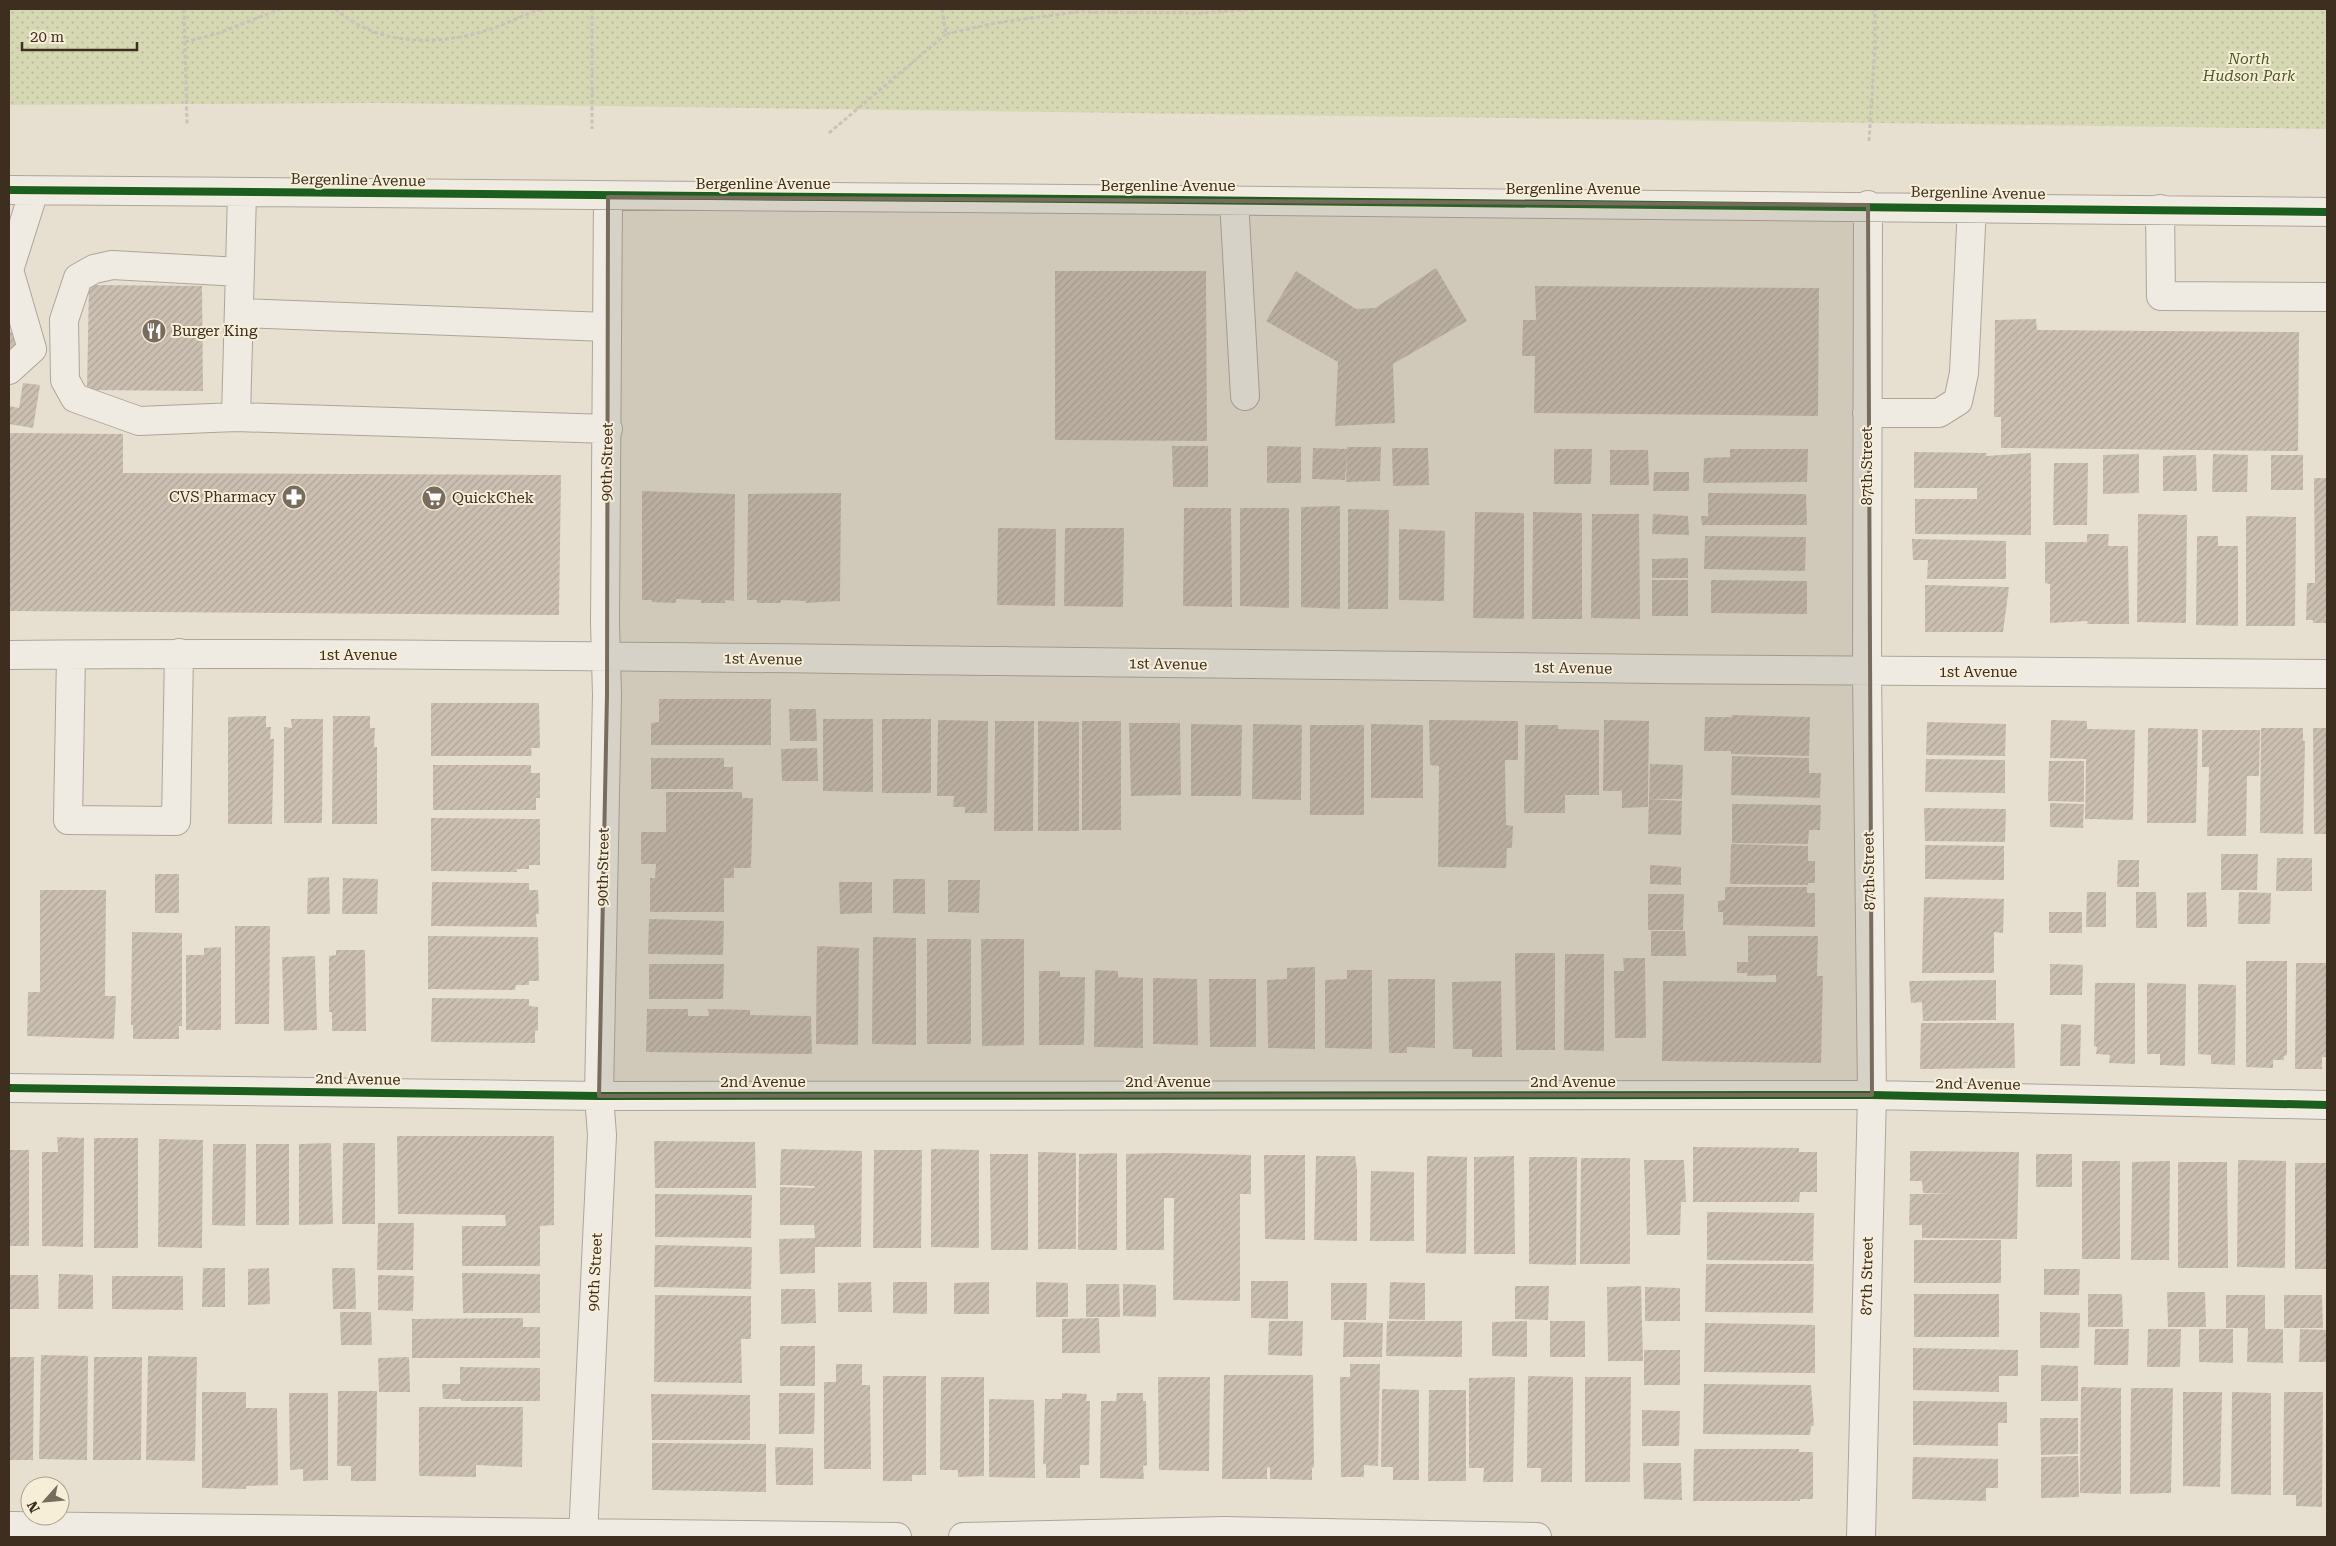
<svg xmlns="http://www.w3.org/2000/svg" width="2336" height="1546" viewBox="0 0 2336 1546" font-family="'Roboto Serif',serif">
  <defs>
    <pattern id="park-dots" width="8" height="8" patternUnits="userSpaceOnUse" patternTransform="scale(1.25)"><rect width="8" height="8" fill="#d6d7b3"/><path d="M2 2h.1M6 6h.1" fill="none" stroke="#b9b99a" stroke-width="1.8" stroke-linecap="round"/></pattern>
    <pattern id="building-hatch" width="6" height="6" patternUnits="userSpaceOnUse" patternTransform="scale(1.25)"><rect width="6" height="6" fill="#cbbfb2"/><path d="M-1 1l2-2M0 6l6-6M5 7l2-2" fill="none" stroke="#afa499"/></pattern>
  </defs>
  <rect width="100%" height="100%" fill="#e7e0d1"/>
  <path fill="url(#park-dots)" d="M9,9H2327V129L377,103L9,105Z"/>
  <path fill="url(#building-hatch)" d="M1436,268L1467,321L1393,364L1395,423L1335,426L1338,362L1266,321L1296,271L1356,309L1375,308Z
    M1055,271H1206L1207,441L1055,440Z
    M89,285L202,286L203,391L87,390Z
    M1535,286L1819,288L1818,416L1534,413L1535,356H1522L1523,320H1536Z
    M2036,319L2037,330L2299,332L2298,451L2001,448V417H1994L1995,320Z
    M9,330L25,347L9,363Z
    M23,383L40,385L33,428L9,424V406L19,408Z
    M9,433L123,434V473L561,475L559,615L9,611Z
    M1172,446H1208V487H1173Z
    M1267,446L1301,447V483H1267Z
    M1347,447H1381L1380,481L1346,482L1347,453L1345,480L1312,479L1313,448L1347,449Z
    M1392,448H1428L1429,485L1393,486Z
    M1554,449H1592L1591,484H1554Z
    M1730,449H1808L1807,482L1703,483L1704,458L1730,457Z
    M1610,450H1648L1649,485H1610Z
    M1914,452L1987,453L1986,456L2031,453V535L1915,534V499H1977V488H1914Z
    M2139,454V493L2103,494V455Z
    M2213,454L2248,455L2247,492H2212Z
    M2196,455L2197,491H2163V456Z
    M2271,455H2303V490H2271Z
    M2054,463H2088L2087,525H2053Z
    M1654,472H1689V491H1653Z
    M2314,478H2327V623H2313V620H2306L2307,583H2315Z
    M642,491L735,494L734,601L725,600V603H701V600L676,599V603L652,602V600H642Z
    M841,493L840,601L805,603L806,601L781,600V603H757V600H747L748,494Z
    M1708,493L1806,494L1807,525H1702L1701,516H1708Z
    M1340,506V609L1301,607V507Z
    M1184,508H1231L1232,607L1183,606Z
    M1240,508H1289V608L1240,606Z
    M1348,509L1389,510L1388,609H1348Z
    M1475,512L1524,513V619L1473,618Z
    M1533,512L1582,513V619H1532Z
    M1592,514H1639L1640,619L1591,618Z
    M1653,514L1688,516L1689,535L1652,534Z
    M2138,514L2187,515L2186,623L2137,622Z
    M2246,516L2296,517L2295,626H2246Z
    M998,528L1056,529L1055,606L997,605Z
    M1065,528H1124L1123,607L1064,606Z
    M1399,529L1445,531L1444,601L1399,600Z
    M2087,534H2109L2108,546H2128L2129,624H2087L2088,621L2050,623V584L2045,583V542H2087Z
    M1705,536L1806,537L1805,571L1704,569Z
    M2197,536H2218V546H2238V626L2196,625Z
    M1912,539L2006,541V579H1927L1928,560H1913Z
    M1688,558V578H1652V559Z
    M1652,580H1688V616H1652Z
    M1711,580L1807,581V614L1711,613Z
    M1925,585L2009,587L2003,632H1925Z
    M659,699H771V745H651V723L659,722Z
    M431,703H539L540,748H531L532,756H431Z
    M789,709H816L817,741H790Z
    M1732,715L1810,717L1809,756L1731,754V751H1704L1705,717H1732Z
    M266,716V727H271L270,739H274L272,824H228V717Z
    M333,716H370V728H375L374,747H377V824H332Z
    M291,719H323L322,823H284V727L292,728Z
    M823,719H873V792L823,791Z
    M882,719H931V793H882Z
    M938,720L988,721L987,813H965V807H953L954,796H937Z
    M1429,720L1518,721V760H1505L1506,825L1513,826L1512,848H1507L1506,868L1438,867L1439,766L1430,765Z
    M1604,720L1649,721L1648,799H1645H1648V807L1622,808V791H1603Z
    M2051,720L2087,721V729L2135,730L2133,820L2085,819L2086,759L2050,758Z
    M995,721H1034L1033,831H994Z
    M1038,721L1079,722V831H1038Z
    M1082,721H1121V830H1082Z
    M1927,722L2006,724L2005,756L1926,755Z
    M1129,723H1180L1181,795L1131,796Z
    M1191,724L1242,725L1241,796H1191Z
    M1253,724L1302,725L1301,800L1252,799Z
    M1371,724L1423,725V798H1371Z
    M1310,725H1364V815H1310Z
    M1525,725H1558V729L1599,730V795H1565V813H1524Z
    M2148,728L2198,729L2196,823H2147Z
    M2261,728H2303V741H2305L2303,834L2260,833Z
    M2313,728H2327V834H2314Z
    M2202,730H2260L2259,776H2247L2246,836H2207L2209,767H2202Z
    M817,748L818,781H782L781,749Z
    M1732,756L1809,758V773H1821L1820,798L1731,795Z
    M651,758H724V767H733V789H651Z
    M1926,759L2005,760V793L1925,792Z
    M2049,761H2084V802L2048,801Z
    M1650,764L1683,765L1682,799H1649Z
    M433,765H531V773H540V798H536V810H433Z
    M666,792H742V798H753L751,868H734V878H724V912H650V878H655L656,864H641V832H666Z
    M1649,799L1682,801L1681,835L1648,834Z
    M2050,803L2084,804L2083,828L2050,827Z
    M1732,804L1821,805L1820,830H1809L1808,844L1732,843Z
    M1924,808L2006,809L2005,842L1925,841Z
    M431,818L540,819V865H529V869H516L517,872L431,871Z
    M1731,844L1808,846V861H1815V883H1808V885L1730,884Z
    M1925,845L2004,846V880L1925,879Z
    M2221,854H2258L2257,890H2221Z
    M2277,858H2312V891H2276Z
    M2118,860H2139V887H2117Z
    M1650,865L1681,867V885L1650,884Z
    M155,874H179V913H155Z
    M329,877L330,914H307L308,878Z
    M343,878L378,879L377,914H342Z
    M893,879H925V914L893,913Z
    M948,880H980L979,913L948,912Z
    M432,882L529,883V890H538L539,914H536L537,927L431,926Z
    M839,882H872V913L840,914Z
    M1725,887H1807V893H1815V927L1723,925V912H1718V901L1725,900Z
    M40,890H106L105,996H116L114,1039L27,1036L28,992H40Z
    M2087,892H2106V927H2086Z
    M2136,892H2156L2157,928H2136Z
    M2206,892L2207,927H2187V893Z
    M2239,892L2271,893L2270,924H2238Z
    M1648,894H1684L1683,930H1648Z
    M1924,897L2004,899L2003,933L1994,932V973H1922Z
    M2049,912H2082V933H2049Z
    M649,919L724,921L723,955L648,954Z
    M235,926H270L269,1024H235Z
    M1651,931H1685L1686,956H1651Z
    M132,932L182,933V1026H179V1039H133V1025H131Z
    M428,936L538,937L539,981H529V985H516L515,990L428,989Z
    M1748,936H1818L1817,976H1823L1821,1063L1662,1061L1663,981L1776,982V975L1747,976L1748,973H1737V962H1748Z
    M873,937L916,938V1045L872,1044Z
    M927,939H971V1044H927Z
    M981,939H1024V1045L982,1046Z
    M817,946L859,948L858,1045L816,1044Z
    M221,947V1030H186V955H204V948Z
    M336,950H365L366,1031H332V1012H329V956L336,955Z
    M1515,953H1555V1050H1516Z
    M1565,954H1604V1051L1564,1050Z
    M315,956L317,1030L284,1031L282,957Z
    M1623,958H1645L1646,1038H1615L1614,971H1624Z
    M2246,961H2287V1055L2284,1056V1060H2273V1068L2246,1067Z
    M2296,963H2327V1057H2322V1069H2295Z
    M649,964H724L723,999H649Z
    M2050,964L2083,965L2082,995H2050Z
    M1315,967V1049L1268,1048L1267,980L1287,979V968Z
    M1095,970L1118,971V977L1143,978V1048L1094,1047Z
    M1347,970H1372V1049L1325,1048V980L1347,979Z
    M1039,971H1060V977H1085L1084,1045H1039Z
    M1153,978L1197,979L1198,1045L1153,1044Z
    M1209,979H1256V1047H1210Z
    M1388,979H1435V1048L1407,1047V1053H1389Z
    M1996,980V1020L1923,1021L1922,1002L1911,1003L1909,981Z
    M1501,981L1502,1057H1472V1049H1453L1452,982Z
    M2095,983H2135V1064L2109,1063L2110,1055L2096,1054L2097,1047L2094,1046Z
    M2147,983L2186,984L2185,1066L2160,1065V1054H2147Z
    M2198,984L2236,985L2235,1065L2211,1064V1055L2198,1054Z
    M432,998L529,999V1006L538,1007V1030L535,1031V1043L431,1042Z
    M647,1009H688V1016H709L708,1009L750,1010V1015L811,1016L812,1054L646,1052Z
    M1921,1023H2014L2015,1068L1920,1069Z
    M2061,1024L2081,1025L2080,1066H2060Z
    M397,1136H554V1225L540,1226V1266H462V1226H506L505,1215L398,1214Z
    M57,1137L84,1138L83,1247L42,1246V1152H58Z
    M94,1138H138V1248H94Z
    M159,1139L203,1140L202,1248L158,1247Z
    M654,1141L755,1142L756,1188H655Z
    M331,1143L333,1224L299,1225V1144Z
    M343,1143H375V1224H342Z
    M213,1144H246L245,1226L212,1225Z
    M256,1144H289V1225H256Z
    M1693,1147L1799,1148V1152H1817V1192H1800L1799,1202H1693Z
    M781,1149L862,1151L861,1247H815V1273L780,1274L779,1239L815,1238L814,1225H780V1187L815,1188L814,1186L780,1185Z
    M931,1149L979,1150V1248L931,1247Z
    M9,1150H29V1246H9Z
    M874,1150H922L921,1248H873Z
    M1910,1151L2019,1152L2017,1239L1922,1238V1225H1909L1910,1194H1953L1923,1193L1922,1181H1910Z
    M1038,1152L1076,1153V1249H1038Z
    M1117,1153V1250H1078L1079,1154Z
    M1167,1153L1251,1155V1194H1240V1301L1173,1300L1174,1198H1164V1250H1126V1154Z
    M990,1154H1028V1250H991Z
    M2036,1154H2072V1187H2036Z
    M1264,1155H1305V1240L1265,1239Z
    M1316,1156H1355L1357,1170V1241L1314,1240Z
    M1427,1156L1467,1157L1466,1254L1426,1253Z
    M1514,1156L1515,1254H1474V1157Z
    M1529,1157H1577L1576,1265L1529,1264Z
    M1581,1158H1630V1264H1580Z
    M1644,1160H1684L1686,1202H1681L1680,1235H1647Z
    M2238,1160L2286,1161L2285,1268L2237,1267Z
    M2082,1161H2120V1259H2082Z
    M2170,1161L2169,1260H2131L2132,1162Z
    M2178,1162H2227L2228,1268H2178Z
    M2295,1163H2327V1269H2295Z
    M1371,1171L1414,1172V1241H1370Z
    M655,1194L752,1195L751,1238L655,1237Z
    M1707,1212L1814,1213L1813,1261L1707,1260Z
    M378,1223H414L413,1270H377Z
    M1914,1240H2001V1283H1914Z
    M655,1245L752,1247L751,1289L654,1287Z
    M1706,1264H1814L1813,1313L1705,1312Z
    M203,1268H225V1307H202Z
    M269,1268L270,1304L248,1305V1269Z
    M332,1268H355L356,1309H333Z
    M2044,1269H2080L2079,1295H2044Z
    M462,1273L540,1274V1313H463Z
    M59,1274L93,1275V1309H58Z
    M9,1275H38L39,1309H9Z
    M378,1275L414,1276L413,1311L378,1310Z
    M112,1276H183V1310L112,1309Z
    M1251,1281H1288V1319L1251,1318Z
    M871,1282L872,1312H838V1283Z
    M893,1282H927V1314L893,1313Z
    M989,1282V1314H954V1283Z
    M1036,1282L1068,1283V1317H1036Z
    M1390,1282L1425,1283V1320L1389,1319Z
    M1331,1283H1367L1366,1320H1331Z
    M1086,1284H1119L1120,1317H1086Z
    M1123,1284L1156,1285V1317L1123,1316Z
    M1515,1286H1549L1548,1320L1515,1319Z
    M1641,1286L1643,1361H1608L1607,1287Z
    M1645,1287L1680,1288V1321H1645Z
    M781,1289H815L816,1323L781,1324Z
    M2167,1292H2205L2206,1327H2168Z
    M1914,1294H1999V1337H1914Z
    M2088,1294H2122L2123,1327H2088Z
    M655,1295L751,1296V1339H741L742,1383L654,1382Z
    M2226,1295H2265V1329H2283V1363L2247,1362L2248,1328H2226Z
    M2284,1295H2322L2323,1328H2284Z
    M340,1312H371L372,1345H341Z
    M2040,1312L2080,1313L2079,1348H2040Z
    M523,1318V1327H540V1358H412V1319Z
    M1099,1318L1100,1353H1062V1319Z
    M1269,1321H1303L1302,1356L1268,1355Z
    M1387,1321H1462V1357L1386,1356Z
    M1527,1321V1357L1492,1356V1322Z
    M1550,1321H1585V1357H1550Z
    M1344,1322L1383,1323L1382,1357H1343Z
    M1705,1323L1815,1325V1373L1704,1372Z
    M2095,1329H2129L2128,1365H2094Z
    M2148,1329H2181L2180,1367H2147Z
    M2199,1329H2233V1363L2199,1362Z
    M2300,1329L2327,1330V1362H2299Z
    M780,1346H815V1386H780Z
    M1913,1348L2018,1350V1376H1999V1392L1913,1390Z
    M1644,1350H1680V1385H1644Z
    M41,1355L88,1356L87,1460L39,1459Z
    M148,1356L197,1357L195,1461L146,1460Z
    M9,1357H34L33,1460H9Z
    M94,1357H142L141,1460H93Z
    M409,1357L410,1392H379L378,1358Z
    M836,1364H862V1385H870L871,1469H824V1382H836Z
    M1350,1364H1380L1378,1466L1364,1465V1477H1341L1340,1377H1350Z
    M2041,1365L2078,1366V1401H2041Z
    M460,1367L540,1368V1401H461V1399H443L442,1384H460Z
    M1224,1375H1313L1314,1467L1312,1468V1480L1270,1479V1467L1267,1468V1479H1222Z
    M883,1376H926V1475H912V1481H883Z
    M1528,1376L1573,1377L1572,1482H1541V1468H1527Z
    M941,1377H984V1476L958,1477V1470H940Z
    M1158,1377H1210L1209,1471L1159,1470Z
    M1515,1377L1513,1482H1483L1484,1468H1469V1378Z
    M1585,1377H1631L1630,1482H1585Z
    M1704,1384L1811,1385L1814,1425L1811,1427L1810,1435L1703,1434Z
    M2081,1387L2121,1388V1494L2080,1493Z
    M2131,1388H2173L2171,1493L2130,1494Z
    M1382,1389L1419,1390V1480H1393V1467H1381Z
    M1429,1390H1466V1481H1428Z
    M338,1391H377L376,1481H351V1466H337Z
    M202,1392H246V1408H277L278,1485L246,1486V1489L202,1488Z
    M2183,1392H2222L2220,1487L2183,1486Z
    M2232,1392L2271,1393V1495L2231,1494Z
    M2284,1392H2323L2322,1507L2296,1506V1495H2283Z
    M289,1393H328V1480L303,1481V1469L290,1470Z
    M779,1393H815L814,1434H779Z
    M1062,1393L1087,1394L1086,1401H1090L1089,1465H1080V1478H1046V1464H1043L1045,1399H1062Z
    M1117,1393H1143V1401H1146L1147,1465L1143,1466L1144,1479L1100,1478L1101,1401H1116Z
    M651,1394L750,1395V1440H652Z
    M989,1399L1034,1400L1035,1478L989,1477Z
    M1913,1401L2007,1402V1423H1998V1446L1913,1445Z
    M419,1407H523L522,1467L476,1465V1477L419,1476Z
    M1642,1410L1680,1411L1679,1446H1642Z
    M2040,1418H2078V1454L2041,1455Z
    M652,1443L766,1444V1492L652,1490Z
    M775,1447L813,1448V1485H776Z
    M1694,1449H1799V1452H1813V1499H1800V1501H1693Z
    M2078,1456L2079,1497L2041,1498V1457Z
    M1913,1457L1998,1459V1488H1986V1501L1912,1499Z
    M1643,1463H1681L1682,1500L1644,1499Z"/>
  <g fill="none" stroke-linecap="round" stroke-linejoin="round">
    <defs>
      <path id="minor" d="M9,190C782,199 1554,200 2327,212
        M242,193L236,417L608,429
        M1234,200L1245,396
        M2160,209L2161,296L2327,297
        M239,313L607,327
        M9,370L32,349L9,270L34,191
        M1867,413H1939L1958,401L1964,373L1972,206
        M236,417L139,421L75,398L65,380L64,320L78,278L94,269L112,265L240,272
        M9,655C339,652 669,657 999,661C1442,667 1884,672 2327,674
        M71,655L68,820L176,821L179,653
        M9,1088L599,1096L1872,1095L2327,1105
        M9,1526L897,1537
        M583,1537L602,1135L599,1096L607,695L605,623L608,197
        M963,1537L1224,1531L1537,1537
        M1861,1537L1872,1095L1867,672L1868,205"/>
    </defs>
    <use href="#minor" stroke="#ada599" stroke-width="30"/>
    <path stroke="#c8c2b9" stroke-width="3" stroke-dasharray="4 2.5" stroke-linecap="butt" d="M184,9L187,124
      M335,9C342,14 349,20 357,24C398,47 451,43 494,28C511,22 526,13 543,9
      M592,9V129
      M942,9L946,34L995,23L1076,12L1201,13L1255,9
      M185,42L219,33L280,9
      M829,133L946,34
      M1869,141L1875,47V9"/>
    <use href="#minor" stroke="#efebe3" stroke-width="28"/>
    <defs>
      <path id="cycleway" d="M9,190C782,199 1554,200 2327,212
        M9,1088L599,1096L1872,1095L2327,1105"/>
    </defs>
    <use href="#cycleway" stroke="#f7eed8" stroke-width="11"/>
    <use href="#cycleway" stroke="#1b5e20" stroke-width="8"/>
  </g>
  <path fill="#786c5e" fill-opacity="0.2" stroke="#786c5e" stroke-width="4" stroke-linejoin="round" d="M608,197L1868,205L1872,1095L599,1096L607,695Z"/>
  <defs>
    <symbol id="restaurant-disc" viewBox="-11 -11 22 22"><circle r="9.5" fill="#786c5e" stroke="#f7eed8"/><path d="M-5-6h1v4h1v-4h1v4h1v-4h1v5L-1.5 .5V6h-2V.5L-5-1ZM5-6V6H3V1.5H1.5Q1.5-4 5-6Z" fill="#fff"/></symbol>
    <symbol id="pharmacy-disc" viewBox="-11 -11 22 22"><circle r="9.5" fill="#786c5e" stroke="#f7eed8"/><path d="M-2-6h4v4h4v4h-4v4h-4v-4h-4v-4h4Z" fill="#fff"/></symbol>
    <symbol id="supermarket-disc" viewBox="-11 -11 22 22"><circle r="9.5" fill="#786c5e" stroke="#f7eed8"/><path d="M-6-5.5h2.5l.6 2H6L4.5 2H-2.5L-4.4-4H-6ZM-1.5 3.2a1.3 1.3 0 1 0 .1 0ZM3 3.2a1.3 1.3 0 1 0 .1 0Z" fill="#fff"/></symbol>
  </defs>
  <g fill-rule="evenodd">
    <use href="#restaurant-disc" x="140" y="317" width="28" height="28"/>
    <use href="#pharmacy-disc" x="280" y="483" width="28" height="28"/>
    <use href="#supermarket-disc" x="420" y="484" width="28" height="28"/>
  </g>
  <g text-anchor="middle" stroke-width="4" stroke-linejoin="round" paint-order="stroke">
    <g font-size="15" font-style="italic" fill="#4d5a26" stroke="#f7eed8">
      <text x="2249" y="64">North<tspan x="2249" dy="17">Hudson Park</tspan></text>
    </g>
    <g font-size="15" fill="#3d2e20" stroke="#f7eed8">
      <text transform="translate(358 180) rotate(1)" y="5">Bergenline Avenue</text>
      <text x="763" y="189">Bergenline Avenue</text>
      <text x="1168" y="191">Bergenline Avenue</text>
      <text x="1573" y="194">Bergenline Avenue</text>
      <text transform="translate(1978 193) rotate(1)" y="5">Bergenline Avenue</text>
      <text transform="translate(607 462) rotate(-89)" y="5">90th Street</text>
      <text transform="translate(1867 466) rotate(-90)" y="5">87th Street</text>
      <text x="358" y="660">1st Avenue</text>
      <text transform="translate(763 659) rotate(1)" y="5">1st Avenue</text>
      <text transform="translate(1168 664) rotate(1)" y="5">1st Avenue</text>
      <text transform="translate(1573 668) rotate(1)" y="5">1st Avenue</text>
      <text x="1978" y="677">1st Avenue</text>
      <text transform="translate(603 867) rotate(-89)" y="5">90th Street</text>
      <text transform="translate(1869 871) rotate(-91)" y="5">87th Street</text>
      <text transform="translate(358 1079) rotate(1)" y="5">2nd Avenue</text>
      <text x="763" y="1087">2nd Avenue</text>
      <text x="1168" y="1087">2nd Avenue</text>
      <text x="1573" y="1087">2nd Avenue</text>
      <text transform="translate(1978 1084) rotate(1)" y="5">2nd Avenue</text>
      <text transform="translate(595 1272) rotate(-87)" y="5">90th Street</text>
      <text transform="translate(1867 1276) rotate(-89)" y="5">87th Street</text>
    </g>
    <g font-size="15" fill="#3d2e20" stroke="#f7eed8" text-anchor="start">
      <text x="172" y="336">Burger King</text>
      <text x="276" y="502" text-anchor="end">CVS Pharmacy</text>
      <text x="452" y="503">QuickChek</text>
    </g>
  </g>
  <rect width="2336" height="1546" fill="none" stroke="#3d2e20" stroke-width="20"/>
  <g transform="translate(45 1501) rotate(243)"><circle r="24" fill="#f7eed8" stroke="#ada18e"/>
  <path d="M0-4L9 19L0 12L-9 19Z" fill="#786c5e"/>
  <text y="-8" font-size="14" font-weight="bold" text-anchor="middle" fill="#3d2e20">N</text>
  </g>
  <path d="M22 42v8h115v-8" fill="none" stroke="#3d2e20" stroke-width="2.5"/>
  <text x="30" y="42" font-size="15" fill="#3d2e20" stroke="#f7eed8" stroke-width="4" paint-order="stroke">20 m</text>
</svg>
